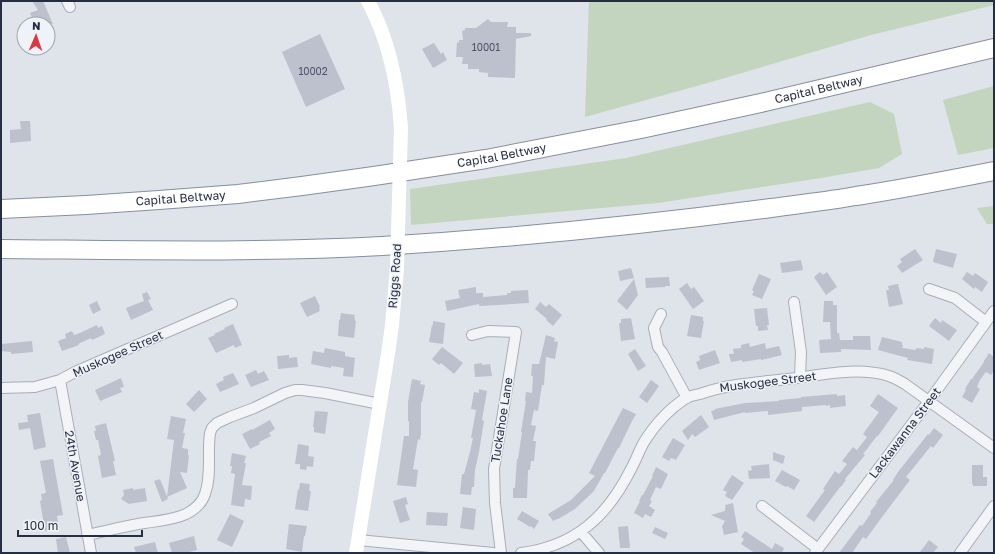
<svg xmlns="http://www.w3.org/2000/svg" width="995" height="554" viewBox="0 0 995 554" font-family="'Golos Text',sans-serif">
  <rect width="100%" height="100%" fill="#dfe3ea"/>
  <path fill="#c3d5bf" d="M589,1H994V5L871,35L711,82L585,117Z
    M994,86V148L958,155L943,100Z
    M870,102L894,114L902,154L879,168L815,179L658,203L411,225L410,189L626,158Z
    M994,206V224H987L977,208Z"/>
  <path fill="#bcc1cd" d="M32,1H43L53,24H35L30,13L38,10Z
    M488,19L491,22H508L507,27H516V33H531V36L516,39L515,78L488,77V73L479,72V69H468V64H462L463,57H456L457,42L459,43V40H463L462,31L465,30V28H476Z
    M320,34L345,89L306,107L282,52Z
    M434,43L441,54L443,52L447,60L433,68L422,49Z
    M20,121H30L31,141L10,143V130L21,129Z
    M915,249L923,260L902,273L897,266L902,262L900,259Z
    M936,249L957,254L953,268L933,262Z
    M801,260L803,270L782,273L780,263Z
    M631,268L634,278L620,281L618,271Z
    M820,272L823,275L827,272L837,287L826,295L814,277Z
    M967,272L973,276L975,273L988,282L982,292L975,287L974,289L962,279Z
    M759,274L771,279L762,299L752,295L754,291L752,290Z
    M669,277L670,286H665V287L646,288L645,278Z
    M634,279L638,295L627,310L617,301Z
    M687,283L691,289L694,287L704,301L693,309L679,289Z
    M898,284L903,304L889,307L886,290H889L888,286Z
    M476,287V293H483V297L507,295V293H511V291L528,290L529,303L479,306V304L447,311L445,301L460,298L458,290Z
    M147,292L151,299L148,300L153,310L131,320L126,308L144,301L142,294Z
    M315,296L320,307L319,308L320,311L307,317L300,303Z
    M97,301L101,310L93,314L89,305Z
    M824,301H833V305H837V333H839L840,340H853V336H870L871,350L841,349V352L820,353L819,340L831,339L830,322H823Z
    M540,302L546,307L549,304L562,315L553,326L546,320L547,319L535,309Z
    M767,308L769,325H767L768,330L758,331V326H756L754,309Z
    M341,313L355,315L354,318H355V321H356L354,338L338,336L339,320H340Z
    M691,315L703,317V321H704L701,338L687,336Z
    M631,318L635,339L621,341L619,323H621V319Z
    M935,318L941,323L942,320L957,330L949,341L929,326Z
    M433,321L445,323L443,344L429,342L432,325H433Z
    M233,324L242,345L235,348L234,345L216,353L208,338L215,335L214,334L225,329L224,328Z
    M97,325L98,328L102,326L105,334L92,340L91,338L78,344L79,345L62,351L58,341L66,338L65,334L72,331L74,335L80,333Z
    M546,335L555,338L554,341L558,342L555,359L546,357L544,385H542L538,411L534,410L531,425L536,426L533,441H536L534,461H531L530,470H528L527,498H513V488H515L517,459H518L522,432H521L526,401H525L526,392L532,393L533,376H531L532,364H539Z
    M882,337L902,342V345H903L902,348L916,350V348L924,349V347L934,349L932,364L907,360L908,358L878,350Z
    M32,341L33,352L11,354V352L1,351V344Z
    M749,343L750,347L765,343L766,349L779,346L782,355L766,359L761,360V359L742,362V360L731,362L729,354H734L733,349L741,348V345Z
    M442,347L463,363L454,374L441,363L439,365L432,359Z
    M325,348L345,352V356L355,358L353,377L343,376L344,368L331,366V368L311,364L313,351L324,353Z
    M635,349L646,366L638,371L628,354Z
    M715,350L720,363L699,370L696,362L700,360L699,356Z
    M989,353L994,357V370L991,375L986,372L980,380L977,387L980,389L972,403L962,397L966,390L965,389L971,379H972L984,362V361Z
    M289,355V358L297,357L298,367L278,369L277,356Z
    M482,363V365L490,364L492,376L475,377L474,364Z
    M256,370L258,374L264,371L269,380L251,387L245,375Z
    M233,373L239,384L220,392L216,384L224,380L223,377Z
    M121,378L124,387L120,388L122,392L100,401L95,390Z
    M412,379L421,381L420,384L425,385L422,402H421V434L420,440L418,439L413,469L418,470L416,487L397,485L404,436H409V421H408V402Z
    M651,380L659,386L647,403L639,397Z
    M479,389L487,391L482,420L484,421L479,452L475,470L474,487H472L471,495L460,494L462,474H464L470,452L473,438H471L476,410L471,409L474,392L479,393Z
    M199,390L207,399L194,412L186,404Z
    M837,394V396L845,395L846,406L830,408V405L826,406V405L802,407V411L768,415V411L745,413V412L714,420L711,411L715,410V409L745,403L779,401V400L801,398V397Z
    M878,394L898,408L878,436H877L863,454L865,455L845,479L846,480L841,487H840L814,522L806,516L825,490L823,489L835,471L839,474L847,464L842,461L853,447L857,450L867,437L863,434L879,412L870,406Z
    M623,408L636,414L631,423L619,448H618L605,473H604L594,491L575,509L558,519H557L553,521L548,514L571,500L595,476L589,473Z
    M315,411L328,412L325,434L314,432V427H313Z
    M40,413L46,447L34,450L30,428L19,430L18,423L28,422L27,415Z
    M701,415L709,427L695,437L692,434L688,440L682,431Z
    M171,416L186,419L183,433H185L182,448L188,449V455H189L187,473L180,472L187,488L167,497L174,440L167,439Z
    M270,420L275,429L269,433L271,436L259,442L260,444L250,449L242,434L252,429V430Z
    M106,423L115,461H113L116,475L102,478L98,456L101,455L98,440H96L94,431H96L95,426Z
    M934,428L943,435L933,448L931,446L906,477L910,480L882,517L866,539L863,537L852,553H839L860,525L862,526L871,513L870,512L877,503L876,502L894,480H893L898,472L928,434L929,435Z
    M673,438L685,445L676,460L671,458L669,461L662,457Z
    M298,444L309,446L308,456L314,457L313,467L307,466L306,470L300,469V464H295Z
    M773,452L785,456L783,464L773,460Z
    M232,453L246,456L244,463H246L242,485L252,486L251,500L245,499L244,507L231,505L235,474L231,473L232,466H230Z
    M53,459L63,515L57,516L59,529L45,531L40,501L42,500L41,494L46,493L40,461Z
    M769,464L770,478L749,479L748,471L752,470L751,466Z
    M972,465H983V477H987V486H973V484H972Z
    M656,467L668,474L661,489L656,487L650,500L652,501L649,506L655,510L651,517L645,514L643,518L634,513L640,501H639L642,495H643L653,476H652Z
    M782,470L800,480L794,490L787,486L786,487L775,481Z
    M732,475L744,483L732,500L725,496L727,492L723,490Z
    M160,479L168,499L162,502L154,481Z
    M300,483L310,484L309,491H311L308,511L295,509L298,489L299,490Z
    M133,488V490L145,488L147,501L129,504L121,499L124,495L123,490Z
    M406,497L408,504L405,505L410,520L400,523L393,501Z
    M733,503L738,532L724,535L722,526L725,521L711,515L725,511V508H726L725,505Z
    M463,507L476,509L474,530L460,528Z
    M522,511L539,521L534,529L531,526L530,527L517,519Z
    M427,512L448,513L447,526L426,525Z
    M230,514L244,521L232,547L217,540Z
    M289,524L307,526L305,536H304L302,552L286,549Z
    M628,526L630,548H620L618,527Z
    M655,527L668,533L665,539L652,533Z
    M745,531L772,549L775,543L784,548L782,553H755L741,544L744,539L741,537Z
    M194,536L197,550L189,552L190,553H172L169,543Z
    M66,537L70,553H58L56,539Z
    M929,540L938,547L933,553H919Z
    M155,542L158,553H136L134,547Z"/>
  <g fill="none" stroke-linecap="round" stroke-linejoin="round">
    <defs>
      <path id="street" d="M67,1L70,7
        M929,289L955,298L986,322
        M794,302L801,352L800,377
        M661,314L654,328L658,347L662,352L687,398
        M472,335L488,331L516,332L494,469L495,503L501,553
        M60,380L91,553
        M1,388L35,387L60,380L77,371L232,304
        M762,506L818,549
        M581,532L599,553
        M87,535C106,531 125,526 144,523C159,521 173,520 186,514C194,510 202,503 205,494C212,475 207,453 210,433L212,428L217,423L230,417L254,408L285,393L295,390H302L325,393L380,404
        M358,540L493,553
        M521,553C575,546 607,517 631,469C636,460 639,451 644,442C654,426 669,409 686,398C690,396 696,395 700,394C731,383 764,382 796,378C826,374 859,367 889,376C895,378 900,381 905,384L994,448
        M815,553L929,401L994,311
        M960,553L994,506"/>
      <g id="highway">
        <path id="s1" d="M1,209L86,205L159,200L238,194L302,186L374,176L486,159L641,129L765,102L994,48"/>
        <path d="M1,249C128,250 255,253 382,246C512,238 642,225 771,208C799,204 828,201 856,196C902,189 948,180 994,171"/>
      </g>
    </defs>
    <use href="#street" stroke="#a8adb8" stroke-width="12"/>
    <use href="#highway" stroke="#858ea2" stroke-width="20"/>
    <use href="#street" stroke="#f2f4f8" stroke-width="10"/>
    <path stroke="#fff" stroke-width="14" d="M368,1C389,40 398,84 401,128
      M356,553L389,347L392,325L397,268"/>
    <use href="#highway" stroke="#fff" stroke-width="18"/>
    <path stroke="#fff" stroke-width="14" d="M397,268L401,128"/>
  </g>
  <g text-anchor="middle" stroke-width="3" stroke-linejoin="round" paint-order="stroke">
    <g font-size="10" fill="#4c5366">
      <text x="486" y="51">10001</text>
      <text x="313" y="75">10002</text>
    </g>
    <g font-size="12" fill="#262e43" stroke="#eff2f7">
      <text dy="4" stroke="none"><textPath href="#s1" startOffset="828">Capital Beltway</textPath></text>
      <text dy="4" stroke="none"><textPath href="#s1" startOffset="504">Capital Beltway</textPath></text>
      <text dy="4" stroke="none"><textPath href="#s1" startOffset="180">Capital Beltway</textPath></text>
      <text transform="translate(395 276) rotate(-86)" y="4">Riggs Road</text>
      <text transform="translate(118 354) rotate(-24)" y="4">Muskogee Street</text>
      <text transform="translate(768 382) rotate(-7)" y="4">Muskogee Street</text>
      <text transform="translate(502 420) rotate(-81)" y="4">Tuckahoe Lane</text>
      <text transform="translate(905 433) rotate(-53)" y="4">Lackawanna Street</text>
      <text transform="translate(75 466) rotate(80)" y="4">24th Avenue</text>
    </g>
  </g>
  <rect width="995" height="554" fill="none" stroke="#262e43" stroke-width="4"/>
  <g transform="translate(36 36) rotate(2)"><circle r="19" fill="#eff2f7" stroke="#9fa4af"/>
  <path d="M0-3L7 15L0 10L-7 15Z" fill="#dc3843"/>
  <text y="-6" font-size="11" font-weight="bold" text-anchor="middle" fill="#262e43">N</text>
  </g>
  <path d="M18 530v6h124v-6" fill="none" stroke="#262e43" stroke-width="2"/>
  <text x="24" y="530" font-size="12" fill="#262e43" stroke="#eff2f7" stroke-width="3" paint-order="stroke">100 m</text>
</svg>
